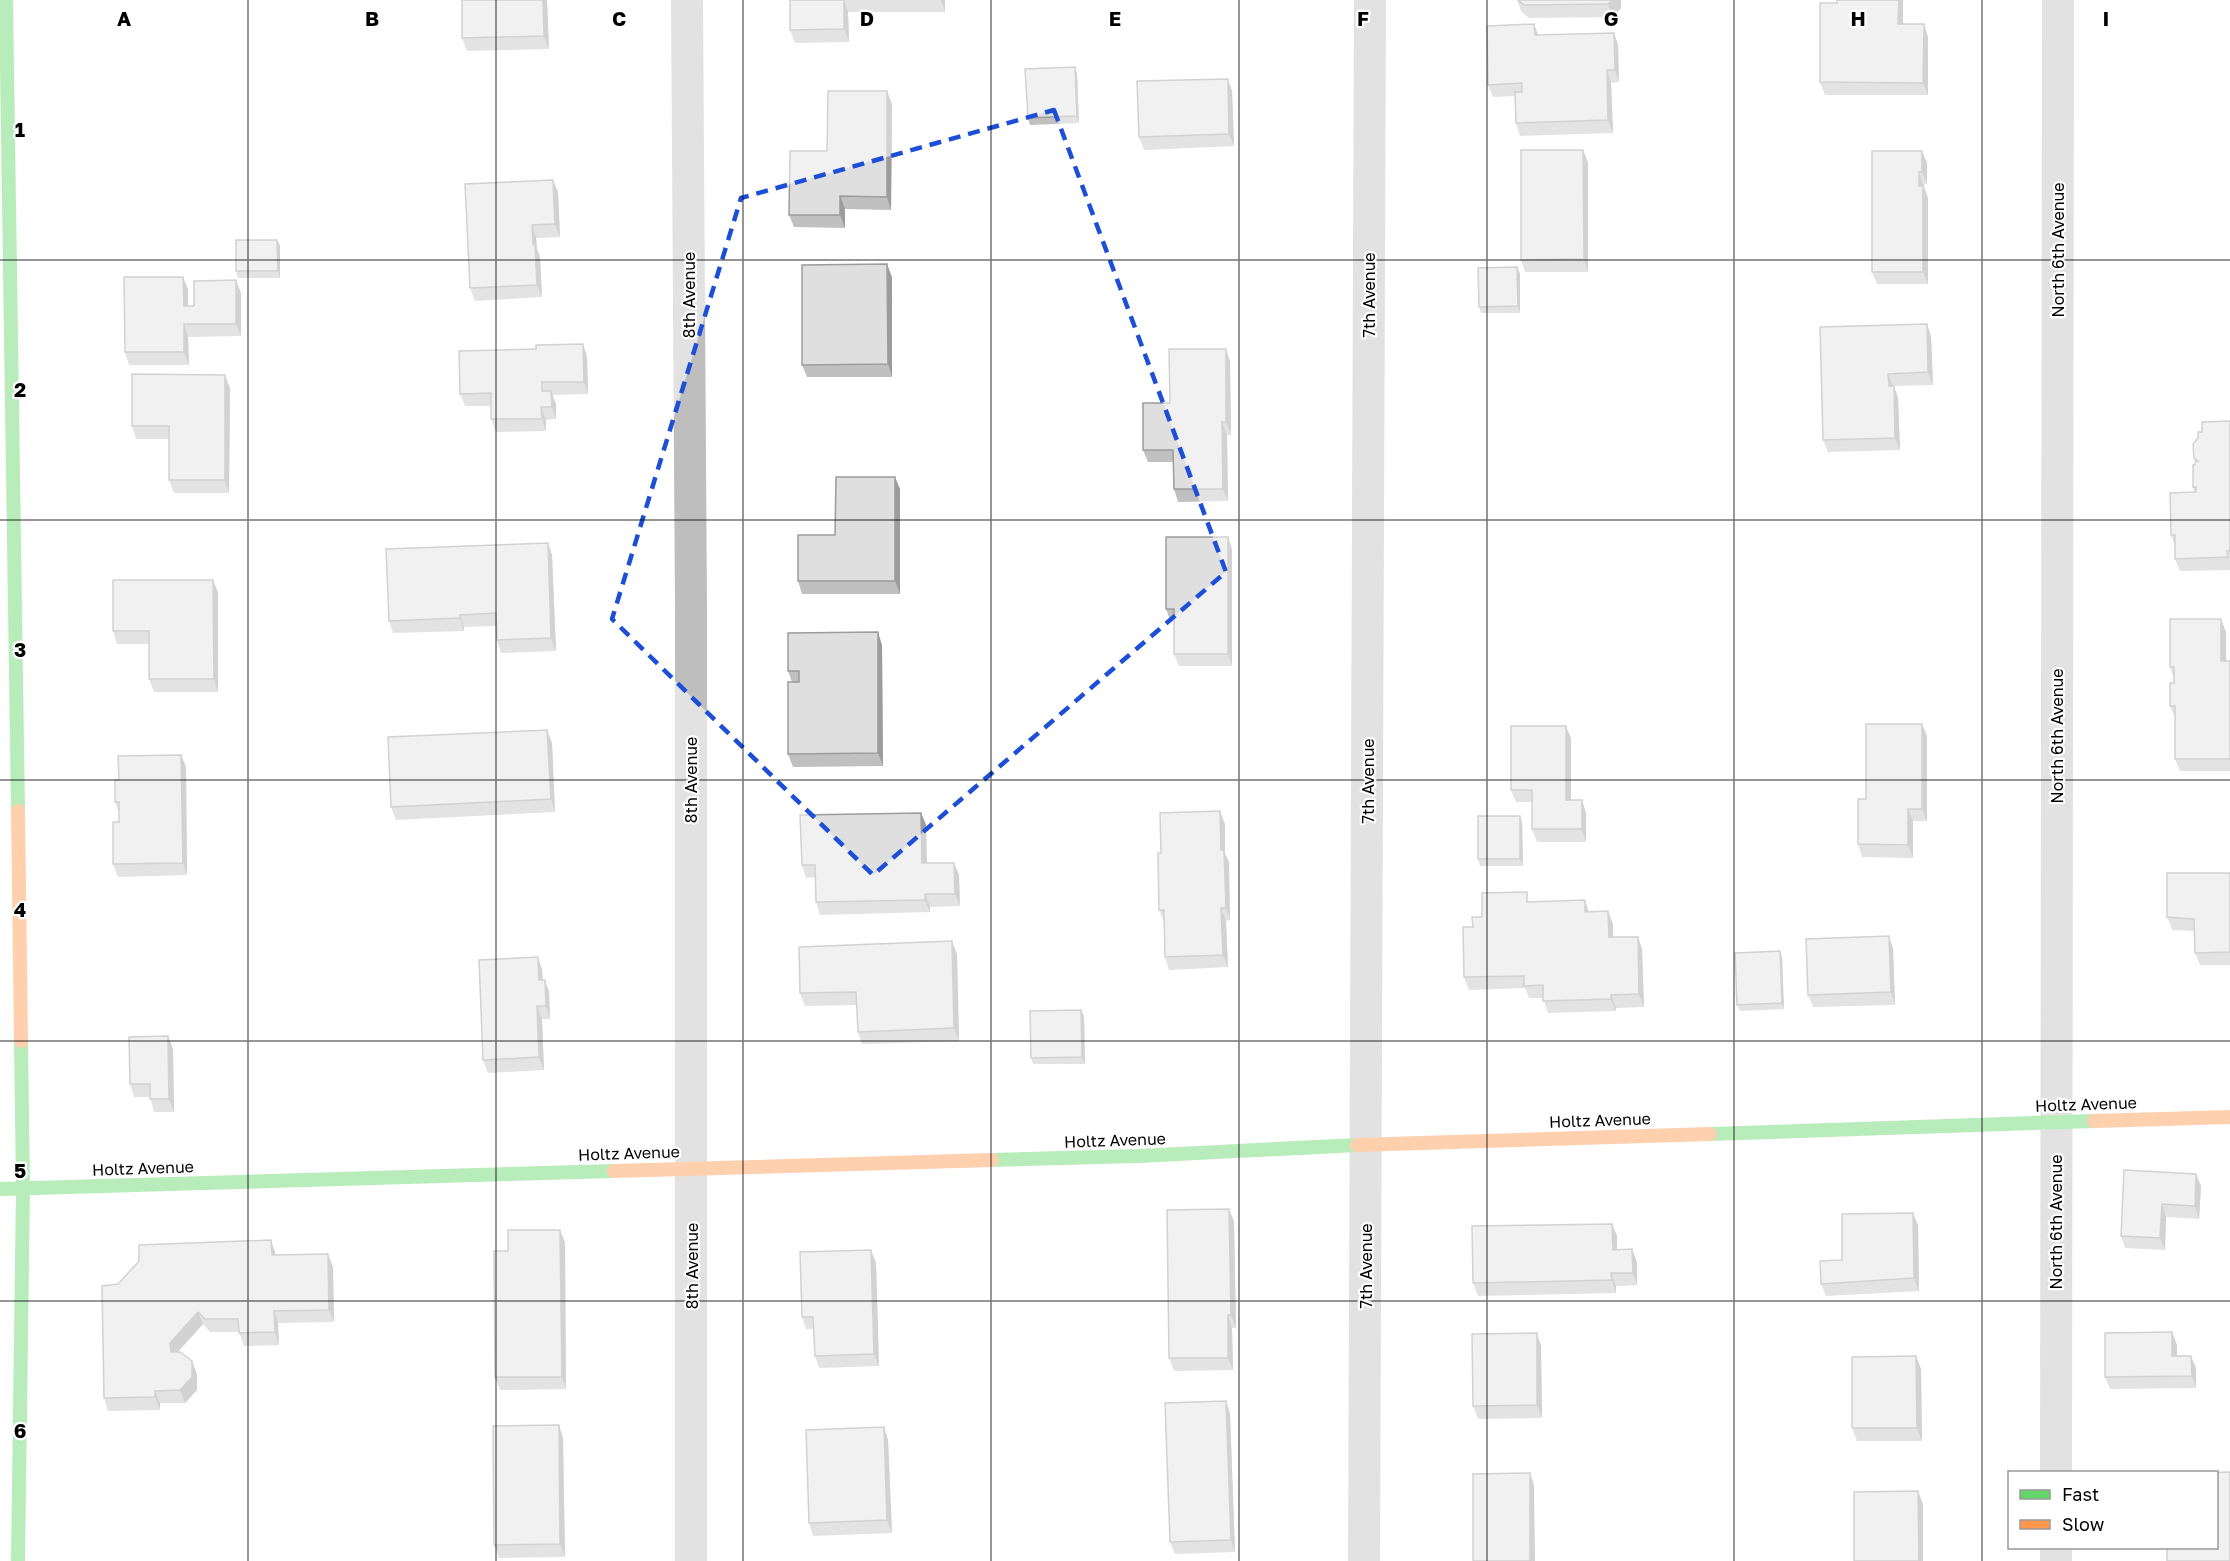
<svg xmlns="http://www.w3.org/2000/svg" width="2230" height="1561" viewBox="0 0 2230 1561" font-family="'Golos Text',sans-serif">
  <rect width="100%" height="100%" fill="#fff"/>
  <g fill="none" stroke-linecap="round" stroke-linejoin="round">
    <path stroke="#bebebe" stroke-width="32" d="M687,0L691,611V1561
      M2056,1472L2058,0
      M2056,1548V1561
      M1364,1561L1370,0"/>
    <path stroke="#63d668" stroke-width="14" d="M6,0L18,811
      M1710,1134L2094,1121
      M992,1160L1138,1156L1357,1145
      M0,1189L614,1171
      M18,1561L23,1188L21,1041"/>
    <path stroke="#ff974d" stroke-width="14" d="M18,811L21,1041
      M2094,1121L2230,1117
      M1357,1145L1710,1134
      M614,1171L992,1160"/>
  </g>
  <path fill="#c0c0c0" d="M547,0L549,49L467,51L462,38Z
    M790,0H945V12H848L849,42L795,43L790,30Z
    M1517,0H1621V8L1613,17L1529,18L1521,11Z
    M1837,0H1903V24L1928,37V95H1825L1820,82Z
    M1614,33L1618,45L1619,82L1611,83L1613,133L1520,136L1516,123L1515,96L1493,97L1488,85L1538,35Z
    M1077,73L1079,123L1030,125L1028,118Z
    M1232,91L1234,146L1144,150L1139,137Z
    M892,104L891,210L845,209V228L794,227L789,215L827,151Z
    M1583,150L1588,163V272H1525L1521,260Z
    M1922,151L1927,163V184H1924V187L1928,198V284H1877L1872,272Z
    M558,192L560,237L536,238L537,249L540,257L542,297L475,301L470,288Z
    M277,240L280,246V278H238L236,271Z
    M1517,267L1520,274V313H1481L1479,307Z
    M892,277V377H807L802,365Z
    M188,289V306H194L241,293V336L188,337L189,365H129L125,352Z
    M1820,327L1931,336L1933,385L1894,386L1898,398L1900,450L1828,452L1823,440Z
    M583,344L587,357L588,394L552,395L556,404V419L546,420V431L496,432L491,419V406H465L460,394L536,349Z
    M1230,361L1231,435H1227L1228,501L1178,502L1174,489L1173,462H1148L1143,450L1170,403Z
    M230,388L229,493H174L169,480V439H136L132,426Z
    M2230,421V570L2180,571L2175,559V546L2171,535L2194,492L2193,487L2195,463L2194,458L2202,432Z
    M900,489V594H802L798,581L835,535Z
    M548,543L552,555L556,651L501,653L497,640L496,626L464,627V631L393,633L389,621Z
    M1232,549V666H1179L1174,654V622H1171L1166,609Z
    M218,592V692H154L149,679V644H117L113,631Z
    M2226,632V661H2230V771H2180L2175,759V718L2170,706L2174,683V680L2170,667Z
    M882,645L883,766L793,767L788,754L792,682L788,671Z
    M1927,736V821H1913V858L1862,857L1858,844L1866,799Z
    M1571,738V800L1586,813V842H1537L1532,829V802H1516L1511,790Z
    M552,743L555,812L396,820L391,807Z
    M181,755L186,767L187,875L118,877L113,864L119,822V813L115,802L119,780Z
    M921,813L926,825L927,863H954L959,875L960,906L930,907V912L820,915L816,902L815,877L806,878L802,865Z
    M1520,816L1522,822L1523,866H1480L1478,859Z
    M1225,824V854L1229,862L1230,920L1226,921L1228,967L1169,970L1165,957L1164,922L1159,910L1161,853Z
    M2230,873V965H2200L2195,953L2194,931L2172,930L2167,917Z
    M1531,902L1589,912L1613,924V937H1638L1642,949L1644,1007L1616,1008V1011L1548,1013L1543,998H1529L1525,988L1469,990L1464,977L1473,927L1482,917Z
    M1889,936L1893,949L1895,1005L1813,1007L1808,995Z
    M957,954L959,1041L862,1044L858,1032L857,1005L805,1006L800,993Z
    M538,957L542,970L543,980L549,992L550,1019H542L544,1070L488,1073L483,1060Z
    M1782,957L1784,1009L1740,1011L1737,1005Z
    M1081,1010L1084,1016L1085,1064H1033L1031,1058Z
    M168,1036L173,1049L174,1112H154L150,1097H134L130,1084Z
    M2124,1170L2201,1186L2199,1219L2166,1217L2165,1250L2125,1248L2121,1236Z
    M1229,1209L1234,1222L1236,1328H1232L1233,1370L1174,1371L1169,1358Z
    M1612,1224L1617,1236V1250L1632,1249L1637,1262V1285L1616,1286V1293L1478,1296L1473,1283Z
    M1918,1225L1919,1291L1826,1296L1821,1284L1842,1260Z
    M560,1230L565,1243L566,1389L500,1390L495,1377L508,1251Z
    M275,1252V1255L333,1267L334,1322L278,1323L279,1345L244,1346L239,1332H210L203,1324L178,1352L192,1361L197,1374V1390L185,1403H160V1410L108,1411L104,1398L118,1284Z
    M876,1263L879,1366L819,1368L815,1356L814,1329H806L802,1317Z
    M2172,1332L2177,1345V1356L2196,1368V1388L2110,1389L2105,1377Z
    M1541,1346L1542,1418L1478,1419L1473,1406Z
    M1916,1356L1921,1369L1922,1441H1857L1852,1428Z
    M1230,1414L1235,1552L1175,1554L1170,1542Z
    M884,1427L888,1440L892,1533L813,1536L809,1523Z
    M563,1438L565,1557L499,1558L494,1545Z"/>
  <path fill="#9c9c9c" d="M543,0H547L549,49L544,36Z
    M844,0L848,12L849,42L844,29Z
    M941,0H945V12Z
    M1612,0H1621V8L1613,17L1608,4Z
    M1899,0H1903V37L1898,24Z
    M1534,24L1539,37L1535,35Z
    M1924,24L1928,37V95L1923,83Z
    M1614,33L1618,45L1619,82L1615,70Z
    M1075,67L1077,73L1079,123L1077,116Z
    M1607,70L1611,83L1613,133L1608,120Z
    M1228,79L1232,91L1234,146L1229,134Z
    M887,91L892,104L891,210L887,197Z
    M1583,150L1588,163V272L1584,259Z
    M1922,151L1927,163V184L1922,172Z
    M1919,172L1928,198V284L1923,272Z
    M553,180L558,192L560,237L555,224Z
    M840,196L845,209V228L840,215Z
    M532,225L536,238L537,249L540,257L542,297L537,285L533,244Z
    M277,240L280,246V278L278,271Z
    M887,264L892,277V377L888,364Z
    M1517,267L1520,274V313L1518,306Z
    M183,277L188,289V319L184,306Z
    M236,280L241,293V336L236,324Z
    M184,324L188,337L189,365L184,352Z
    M1927,324L1931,336L1933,385L1928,372Z
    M583,344L587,357L588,394L584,382Z
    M1226,349L1230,361L1231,435L1226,422Z
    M1888,374L1893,386H1889Z
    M225,375L230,388L229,493L225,480Z
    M1894,386L1898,398L1900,450L1895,438Z
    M551,391L556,404V419L552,407Z
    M541,407L546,420V431L542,419Z
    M1222,422L1227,435L1228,501L1223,489Z
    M895,477L900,489V594L895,581Z
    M1228,537L1232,549V666L1228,654Z
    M548,543L552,555L556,651L551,638Z
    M213,580L218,592V692L214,679Z
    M460,615L464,627V631L460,618Z
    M2221,619L2226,632V673L2221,661Z
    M878,632L882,645L883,766L878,753Z
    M1922,724L1927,736V821L1922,809Z
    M1566,726L1571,738V813L1566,800Z
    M547,730L552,743L555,812L551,799Z
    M181,755L186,767L187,875L183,863Z
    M1582,800L1586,813V842L1582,829Z
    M1908,809L1913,821V858L1908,845Z
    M1220,811L1225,824V854L1229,862L1230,920L1226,908L1221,850Z
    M921,813L926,825L927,876L922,863Z
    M1520,816L1522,822L1523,866L1520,859Z
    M954,863L959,875L960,906L955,894Z
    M925,894L930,907V912L925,900Z
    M1585,900L1589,913L1585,912Z
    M1221,908L1226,921L1228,967L1223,955Z
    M1608,911L1613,924V950L1609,937Z
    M1889,936L1893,949L1895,1005L1891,992Z
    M1638,937L1642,949L1644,1007L1639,994Z
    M952,941L957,954L959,1041L954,1028Z
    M1780,951L1782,957L1784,1009L1782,1003Z
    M538,957L542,970L543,992L539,980Z
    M545,980L549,992L550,1019L546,1006Z
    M1611,995L1616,1008V1011L1611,999Z
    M537,1006L542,1019L544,1070L539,1057Z
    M1081,1010L1084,1016L1085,1064L1082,1057Z
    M168,1036L173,1049L174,1112L169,1099Z
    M2196,1174L2201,1186L2199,1219L2195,1206Z
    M2162,1204L2166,1217L2165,1250L2160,1238Z
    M1229,1209L1234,1222L1236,1328L1231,1315Z
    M1913,1213L1918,1225L1919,1291L1914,1278Z
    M1612,1224L1617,1236V1262L1613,1250Z
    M560,1230L565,1243L566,1389L562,1377Z
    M271,1240L275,1252L277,1267L272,1255Z
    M1632,1249L1637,1262V1285L1633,1273Z
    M871,1250L876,1263L879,1366L874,1354Z
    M328,1254L333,1267L334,1322L329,1310Z
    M1611,1273L1616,1286V1293L1612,1280Z
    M274,1311L278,1323L279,1345L275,1332Z
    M198,1312L203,1324L175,1355L171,1352L170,1343Z
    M1228,1315L1232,1328L1233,1370L1228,1358Z
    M2172,1332L2177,1345V1368L2172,1356Z
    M1537,1333L1541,1346L1542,1418L1537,1405Z
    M1916,1356L1921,1369L1922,1441L1917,1428Z
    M2191,1356L2196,1368V1388L2192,1376Z
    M192,1361L197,1374V1390L185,1403L180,1390Z
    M155,1391L160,1403V1410L155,1397Z
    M1226,1401L1230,1414L1235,1552L1231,1540Z
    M559,1425L563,1438L565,1557L560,1544Z
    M884,1427L888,1440L892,1533L887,1520Z
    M1530,1473L1534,1485L1535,1561H1530Z
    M1918,1491L1923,1504V1561H1919Z"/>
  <path fill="#dfdfdf" stroke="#9c9c9c" stroke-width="1.5" d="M462,0H543L544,36L462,38Z
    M790,0H844V29L790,30Z
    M1518,0H1612L1608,4L1524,5Z
    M1837,0H1899L1898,24H1924L1923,83L1820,82V3H1837Z
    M1534,24L1535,35L1614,33L1615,70H1607L1608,120L1516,123L1515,92H1522V83L1488,85L1487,26Z
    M1075,67L1077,116L1028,118L1025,69Z
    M1228,79L1229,134L1139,137L1137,81Z
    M828,91H887V197L840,196V215H789L790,151H827Z
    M1521,150H1583L1584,259L1521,260Z
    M1872,151H1922V172H1919V186H1923V272H1872Z
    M553,180L555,224L532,225L533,244H535L537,285L470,288L465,184Z
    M236,240H277L278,271H236Z
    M887,264L888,364L802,365V265Z
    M1517,267L1518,306L1479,307L1478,268Z
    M124,277H183L184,306H194V281L236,280V324H184V352H125Z
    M1927,324L1928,372L1888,374L1889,386H1894L1895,438L1823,440L1820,327Z
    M583,344L584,382H542V391H551L552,407H541L542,419H491V393L460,394L459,351L536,349V345Z
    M1169,349H1226V422H1222L1223,489H1174L1173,450H1143V403H1170Z
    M132,374L225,375V480H169V426H132Z
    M2230,421V551H2227L2228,557L2175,559V535H2171L2170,493L2196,492V487H2193V465H2195L2196,461H2198L2194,458L2193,444L2198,438V432H2202V422Z
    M836,477H895V581H798V535H835Z
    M1166,537H1228V654H1174V609H1166Z
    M548,543L551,638L497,640L496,613L460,615V618L389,621L386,549Z
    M113,580H213L214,679H149V631H113Z
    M2170,619H2221V661H2230V759H2175V706H2170V683H2174V667H2170Z
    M878,632V753L788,754V682H799V671H788V633Z
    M1866,724H1922V809H1908V845L1858,844V799H1866Z
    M1511,726H1566V800H1582V829H1532V790H1511Z
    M547,730L551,799L391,807L388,737Z
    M181,755L183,863L113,864V822H119V802H115V780H119L118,756Z
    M1220,811L1221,850H1224L1226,908H1221L1223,955L1165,957L1164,910H1159L1158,853H1161L1160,813Z
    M921,813L922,863H954L955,894H925V900L816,902L815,865H802L800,815Z
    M1478,816H1520V859H1478Z
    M2167,873H2230V952L2195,953L2194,919L2167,917Z
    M1527,892V902L1585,900V912L1608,911L1609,937H1638L1639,994L1611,995V999L1543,1001V985L1524,986V976L1464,977L1463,927H1473L1472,917H1482V893Z
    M1889,936L1891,992L1808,995L1806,939Z
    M952,941L954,1028L858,1032L856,992L800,993L799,947Z
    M1780,951L1782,1003L1737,1005L1735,953Z
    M538,957L539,980H545L546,1006H537L539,1057L483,1060L479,960Z
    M1081,1010L1082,1057L1031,1058L1030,1011Z
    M168,1036L169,1099H150V1084H130L129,1037Z
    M2124,1170L2196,1174L2195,1206L2162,1204L2160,1238L2121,1236Z
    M1229,1209L1231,1315H1228V1358H1169L1167,1210Z
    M1913,1213L1914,1278L1821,1284L1820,1261L1842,1260V1214Z
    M1612,1224L1613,1250L1632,1249L1633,1273H1611L1612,1280L1473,1283L1472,1226Z
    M508,1230H560L562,1377H495L494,1251H508Z
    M271,1240L272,1255L328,1254L329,1310L274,1311L275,1332L239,1333L238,1319H205L198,1312L170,1343L171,1352H180L192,1361V1377L180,1390L155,1391V1397L104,1398L102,1286L118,1284L139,1261V1245Z
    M871,1250L874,1354L815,1356L813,1317H802L800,1252Z
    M2172,1332V1356H2191L2192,1376L2105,1377V1333Z
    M1537,1333V1405L1473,1406L1472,1334Z
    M1916,1356L1917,1428H1852V1357Z
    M1226,1401L1231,1540L1170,1542L1165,1403Z
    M559,1425L560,1544L494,1545L493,1426Z
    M884,1427L887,1520L809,1523L806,1430Z
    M2230,1472V1561H2167V1548H2217V1473H2203Z
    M1530,1473V1561H1473V1474Z
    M1918,1491L1919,1561H1854V1492Z"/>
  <path d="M0 0H2230V1561H0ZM1054,110L1226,572L873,875L612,619L741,198Z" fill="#fff" fill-opacity=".55" fill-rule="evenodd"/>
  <path fill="none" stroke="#1d4ed8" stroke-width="4.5" stroke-dasharray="12 8" stroke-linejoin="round" d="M1054,110L1226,572L873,875L612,619L741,198Z"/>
  <path fill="none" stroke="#000" stroke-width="1.5" stroke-opacity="0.55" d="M248,0V1561M496,0V1561M743,0V1561M991,0V1561M1239,0V1561M1487,0V1561M1734,0V1561M1982,0V1561M0,260H2230M0,520H2230M0,780H2230M0,1041H2230M0,1301H2230"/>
  <g text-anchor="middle" stroke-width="4.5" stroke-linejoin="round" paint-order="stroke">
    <g font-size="16" fill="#000" stroke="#fff">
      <text transform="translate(2058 250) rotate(-90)" y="6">North 6th Avenue</text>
      <text transform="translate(689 295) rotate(-90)" y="6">8th Avenue</text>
      <text transform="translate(1369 295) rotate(-90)" y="6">7th Avenue</text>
      <text transform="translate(2057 736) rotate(-90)" y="6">North 6th Avenue</text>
      <text transform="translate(691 780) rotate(-90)" y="6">8th Avenue</text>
      <text transform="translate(1368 781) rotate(-90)" y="6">7th Avenue</text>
      <text transform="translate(2086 1104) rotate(-2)" y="6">Holtz Avenue</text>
      <text transform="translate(1600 1120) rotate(-2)" y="6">Holtz Avenue</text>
      <text transform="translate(1115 1140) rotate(-2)" y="6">Holtz Avenue</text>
      <text transform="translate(629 1153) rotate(-2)" y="6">Holtz Avenue</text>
      <text transform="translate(143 1168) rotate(-2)" y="6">Holtz Avenue</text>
      <text transform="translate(2056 1222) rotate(-90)" y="6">North 6th Avenue</text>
      <text transform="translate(692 1266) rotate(-90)" y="6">8th Avenue</text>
      <text transform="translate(1366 1266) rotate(-90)" y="6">7th Avenue</text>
    </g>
  </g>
  <g font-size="20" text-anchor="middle" font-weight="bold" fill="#000" stroke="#fff" stroke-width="4.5" stroke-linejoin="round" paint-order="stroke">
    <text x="124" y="26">A</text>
    <text x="372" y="26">B</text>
    <text x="619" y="26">C</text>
    <text x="867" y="26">D</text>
    <text x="1115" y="26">E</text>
    <text x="1363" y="26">F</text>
    <text x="1611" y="26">G</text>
    <text x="1858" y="26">H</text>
    <text x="2106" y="26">I</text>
    <text x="20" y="137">1</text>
    <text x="20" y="397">2</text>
    <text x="20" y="657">3</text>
    <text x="20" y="917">4</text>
    <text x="20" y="1178">5</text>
    <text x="20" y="1438">6</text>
  </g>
  <rect x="2008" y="1471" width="210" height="78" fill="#ffffff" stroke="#999999" stroke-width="1.5"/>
  <rect x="2020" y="1490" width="30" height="9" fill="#63d668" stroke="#999999" stroke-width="1.5"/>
  <text x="2062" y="1501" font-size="18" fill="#000000">Fast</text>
  <rect x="2020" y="1520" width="30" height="9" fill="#ff974d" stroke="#999999" stroke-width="1.5"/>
  <text x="2062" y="1531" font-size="18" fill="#000000">Slow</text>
</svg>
